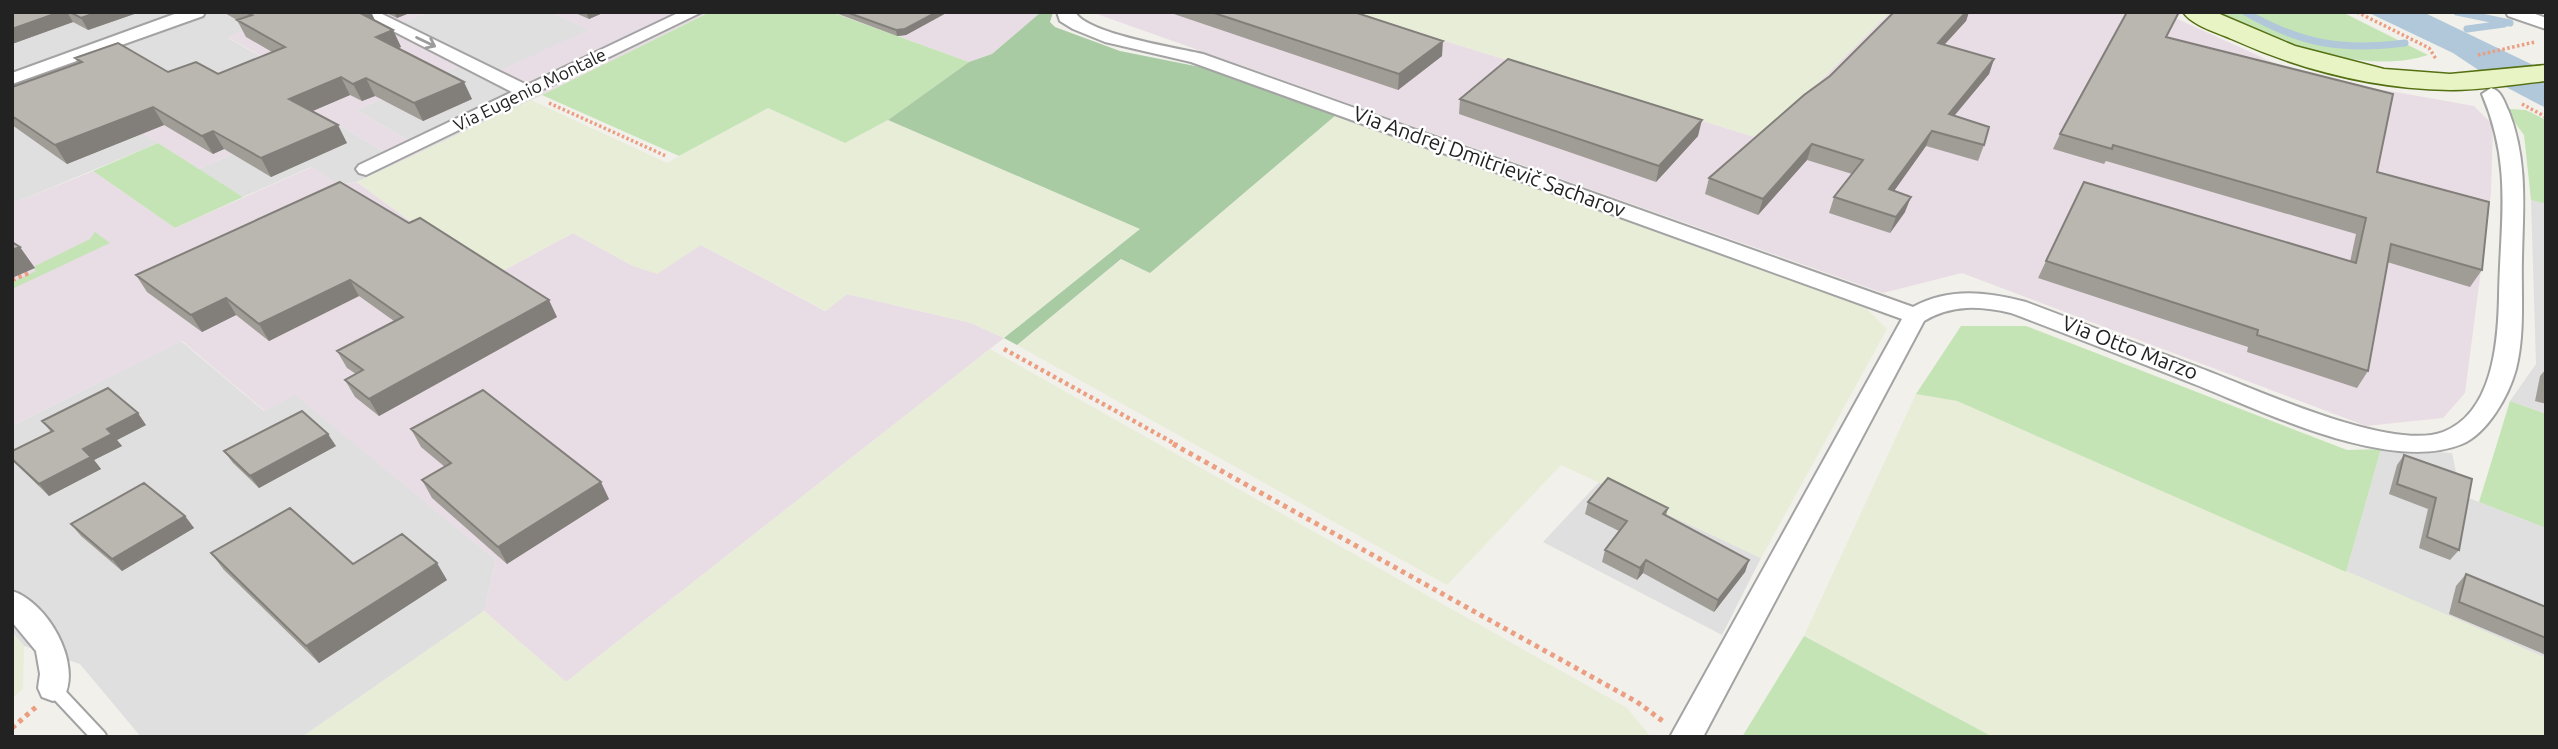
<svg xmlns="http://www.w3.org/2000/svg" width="2558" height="749" viewBox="0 0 2558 749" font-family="Ubuntu,sans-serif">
  <rect width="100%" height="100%" fill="#f1f0ea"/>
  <path fill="#e0dfdf" d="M12,12H189L12,76Z
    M197,12H293L228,38L273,63L125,121L158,143L12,204V80Z
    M429,12H550L590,30L497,73L542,95L425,150L356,110L463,64L392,27Z
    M309,121L338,124L401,162L357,182L339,185L311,167L243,197L198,169Z
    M2531,200L2546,204V414L2510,401L2536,364Z
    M181,341L264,411L295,394L496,560L484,611L302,737H141L80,664L24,646L12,632V426Z
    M2381,449L2452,453L2461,495L2546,528V658L2346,572Z
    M1600,481L1761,558L1722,635L1543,542Z"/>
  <path fill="#e9dde5" d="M293,12H429L393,27L464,64L356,110L425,150L401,162L338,124L309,121L198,169L124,121L272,62L227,37Z
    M550,12H710L542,95L496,72L589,30Z
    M831,12H1041L992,54L969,62Z
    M1091,12H1352L1761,139L1890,12H2162L2281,66L2345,83L2474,106L2493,125L2491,193L2465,393L2443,418L2366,426L1962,273L1883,293Z
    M312,167L339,185L357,182L428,234L493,276L573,233L633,266L701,245L825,311L847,294L971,323L1004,338L566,682L484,611L496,560L295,395L265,411L182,341L12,426V204L93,171L175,228Z"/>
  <path fill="#e8edd8" d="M1352,12H1890L1761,139Z
    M531,100L667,163L768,108L845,143L888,120L1140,229L1004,338L971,323L847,294L826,311L701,245L657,274L633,266L573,233L493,276L428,234L357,182Z
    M1336,115L1865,307L1887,329L1761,558L1561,465L1447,585L1017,345L1122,259L1150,273Z
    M990,349L1627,708L1651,737H302L484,611L566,682Z
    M1916,394L1957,401L2546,658V737H1993L1804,636Z
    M12,632L24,646L23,689L12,698Z"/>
  <path fill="#c5e4b6" d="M710,12H831L969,62L888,120L845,143L768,108L679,156L542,95Z
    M2220,12H2342L2428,55C2363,76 2278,42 2220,12Z
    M2510,109L2526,110L2546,120V204L2531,200L2524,135L2510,116Z
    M158,143L243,197L175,228L93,171Z
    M95,232L110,243L12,289V282L36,271L33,267L90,239Z
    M1961,326H2026L2347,450L2381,449L2346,572L1957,401L1916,394Z
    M2510,401L2546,414V528L2479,502Z
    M1804,636L1993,737H1742Z"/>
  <path fill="#a8cba3" d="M1041,12H1053L1050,22L1055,27L1120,51L1205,68L1336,115L1150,273L1121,259L1017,345L1004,338L1140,229L888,120L969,62L992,54Z"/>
  <path fill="#b0c8d9" d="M2367,12H2423L2535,66L2483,73L2453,53Z
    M2546,80V108L2502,85Z"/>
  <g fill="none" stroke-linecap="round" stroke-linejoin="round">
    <path stroke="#b0c8d9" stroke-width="7" d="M2245,12C2301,44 2341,51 2405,43
      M2457,12L2510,23
      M2467,29L2504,24"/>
    <defs>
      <path id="lane" d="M53,688L99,737"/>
      <path id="street" d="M180,12H205L203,16L12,84V73Z
        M356,12H378L527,85L680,12H702L366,175L359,173L356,169L359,165L512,92Z
        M1057,12H1075C1087,34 1177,48 1203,54L1913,307C1949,287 1988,292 2026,302C2084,324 2142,346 2200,368C2253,388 2390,452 2443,432C2493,413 2498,342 2499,297C2500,222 2513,167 2482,94L2491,88C2502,91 2504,102 2509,112C2528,161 2523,208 2522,258C2521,295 2525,333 2516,369C2509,395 2488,433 2462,444C2389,474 2263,411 2194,384C2133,360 2072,336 2011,313C1980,306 1953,304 1924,321L1703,737H1670L1902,319L1191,62L1105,42L1073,29L1060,21Z
        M2506,12H2530L2546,18V29L2508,16Z
        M12,591C47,602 82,662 64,697L53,701L42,697L38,688L40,674L36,651L12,622Z"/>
      <path id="secondary" d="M2183,12H2215L2295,46L2384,69L2450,74L2546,65V81C2514,84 2482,90 2450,90C2376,89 2301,70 2234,40C2219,33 2192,26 2183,12Z"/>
    </defs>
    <use href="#lane" stroke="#a3a3a3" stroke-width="18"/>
    <use href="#street" stroke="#a3a3a3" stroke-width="4"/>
    <use href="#secondary" stroke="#557012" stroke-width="3"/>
    <path stroke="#eb9e81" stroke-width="3.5" stroke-dasharray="2.5 2.5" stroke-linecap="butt" d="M2357,12L2429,48L2436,59
      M2478,55L2535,42
      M549,103L666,156
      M2522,104L2546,117"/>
    <path stroke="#eb9e81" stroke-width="4.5" stroke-dasharray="3.5 3.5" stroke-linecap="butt" d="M12,280L31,272
      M1004,349L1177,445"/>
    <path stroke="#eb9e81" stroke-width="5" stroke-dasharray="4.5 4.5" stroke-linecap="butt" d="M1173,444L1637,702L1664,722
      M12,728L36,707"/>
    <use href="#lane" stroke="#fff" stroke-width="14"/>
    <use href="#street" fill="#fff" fill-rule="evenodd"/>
    <use href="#secondary" fill="#e9f4c5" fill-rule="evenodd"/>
  </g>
  <path fill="#a09d97" d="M12,12H140L88,30L73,22L12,44Z
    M223,12H371L375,20L393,30L401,47L398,48L472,99L423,121L375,96L362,101L350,95L312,111L347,143L271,177L224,149L213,154L164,125L67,164L12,125V87L78,63L75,58L168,72L218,74L272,52L246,37L237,20Z
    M384,12H412L397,18Z
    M573,12H605L589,19Z
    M833,12H948L906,35L897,36Z
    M1168,12H1354L1442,56L1398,90Z
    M1894,12H1969L1966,21L1944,45L1994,59L1989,74L1955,115L1984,145L1978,161L1926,146L1894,191L1905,212L1890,233L1829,213L1834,197L1852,174L1807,160L1758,215L1705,194L1709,178L1830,76Z
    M2167,37L2377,172L2482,270L2470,287L2387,262L2368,371L2357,388L2247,352L2248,347L2038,278L2046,261L2350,262L2356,234L2106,161L2104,164L2053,149L2060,134Z
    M1460,99L1698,136L1656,182L1459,114Z
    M340,182L557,317L379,416L355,397L345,380L356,374L347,368L337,351L394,321L359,296L269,341L236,315L202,332L147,292L136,275Z
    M2546,369V404L2535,401L2540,376Z
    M42,421L146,425L117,440L122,446L94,460L101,469L49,496L12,460V451L51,432Z
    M411,429L609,499L507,564L432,498L422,480L445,467L421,447Z
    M336,446L259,488L233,463L224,451Z
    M2404,455L2472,479L2459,550L2450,560L2419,548L2428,509L2389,494L2397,465Z
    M1588,502L1668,508L1666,516L1749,560L1745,572L1714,612L1643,573L1637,580L1602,562L1605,550L1619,531L1585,514Z
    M185,516L194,528L122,571L81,536L71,524Z
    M211,553L353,564L447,580L319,663L224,570Z
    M2466,574L2546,607V655L2449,614L2456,586Z"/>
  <path fill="#827f7b" d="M60,12H67L73,22L12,44V29Z
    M98,12H140L88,30L81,18Z
    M361,12H371L377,26L360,13Z
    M394,12H412L397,18Z
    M586,12H605L589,19Z
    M937,12H948L906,35L897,36L896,30Z
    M1966,12H1969L1966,21L1933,57L1938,43Z
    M393,30L401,47L384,54L376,37Z
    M1443,41L1442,56L1398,90L1399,74Z
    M1994,59L1989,74L1943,129L1949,114Z
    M341,77L350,95L299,117L289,99Z
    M366,78L375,96L362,101L353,84Z
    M464,82L472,99L423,121L414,103Z
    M153,107L164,125L67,164L55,145Z
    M1702,120L1698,136L1656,182L1659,166Z
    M338,125L347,143L271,177L261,158Z
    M213,131L224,149L213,154L202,136Z
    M1932,131L1926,146L1884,205L1889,189Z
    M1812,144L1807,160L1758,215L1763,199Z
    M1911,197L1905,212L1890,233L1896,217Z
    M20,247L35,268L12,278V250Z
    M350,280L359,296L269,341L259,324Z
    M226,298L236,315L202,332L191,315Z
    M549,300L557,317L379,416L369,399Z
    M138,413L146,425L117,440L122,446L94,460L101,469L49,496L39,484L107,429Z
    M328,434L336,446L259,488L250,476Z
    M601,482L609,499L507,564L498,547Z
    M185,516L194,528L122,571L112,559Z
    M1646,560L1643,573L1637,580L1640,568Z
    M1749,560L1745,572L1714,612L1718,600Z
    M437,563L447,580L319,663L306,646Z"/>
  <path fill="#bab6b0" stroke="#827f7b" stroke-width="2" d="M12,12H60L12,29Z
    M70,12H98L81,18Z
    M246,12H361L360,13L393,30L376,37L464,82L414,103L366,78L353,84L341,77L289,99L338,125L261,158L213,131L202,136L153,107L55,145L12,116V87L82,62L75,58L118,43L168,72L196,62L218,74L285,47L237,20L252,15Z
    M846,12H937L905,29L896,30Z
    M1211,12H1354L1443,41L1399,74Z
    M1894,12H1966L1938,43L1994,59L1949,114L1989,127L1984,145L1932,131L1889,189L1911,197L1896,217L1834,197L1863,160L1812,144L1763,199L1709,178L1804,95L1830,76Z
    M2127,12H2179L2166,37L2393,94L2377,172L2489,202L2482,270L2391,244L2368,371L2257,335L2258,330L2046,261L2084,182L2356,263L2366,218L2113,145L2112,149L2060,134Z
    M1508,59L1702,120L1659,166L1460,99Z
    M340,182L409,223L420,218L549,300L369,399L345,380L363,370L337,351L403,317L350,280L259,324L226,298L191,315L136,275Z
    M12,242L20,247L12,250Z
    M108,388L138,413L107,429L112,434L83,449L91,457L39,484L12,459V451L53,431L42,421Z
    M483,390L601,482L498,547L422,480L451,463L411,429Z
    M302,411L328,434L250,476L224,451Z
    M2404,455L2472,479L2459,550L2427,537L2436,498L2397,484Z
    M1608,478L1668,508L1663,514L1749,560L1718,600L1646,560L1640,568L1605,550L1627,521L1588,502Z
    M144,483L185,516L112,559L71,524Z
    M290,508L353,564L402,534L437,563L306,646L211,553Z
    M2466,574L2546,607V638L2459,602Z"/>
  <defs><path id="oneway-shaft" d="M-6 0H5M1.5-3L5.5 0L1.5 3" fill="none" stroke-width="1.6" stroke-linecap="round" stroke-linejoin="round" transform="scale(1.75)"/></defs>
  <use stroke="#9c9c9c" href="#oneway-shaft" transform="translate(426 42) rotate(26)"/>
  <g text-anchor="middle" stroke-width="5" stroke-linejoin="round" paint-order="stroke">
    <g font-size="18" fill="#222" stroke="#fff">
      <text transform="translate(530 90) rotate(-26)" y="6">Via Eugenio Montale</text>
    </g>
    <g font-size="21" fill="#222" stroke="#fff">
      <text transform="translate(1489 162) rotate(20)" y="7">Via Andrej Dmitrievič Sacharov</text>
      <text transform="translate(2130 348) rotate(21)" y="7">Via Otto Marzo</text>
    </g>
  </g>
  <rect width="2558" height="749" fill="none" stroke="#222222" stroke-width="28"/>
</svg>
